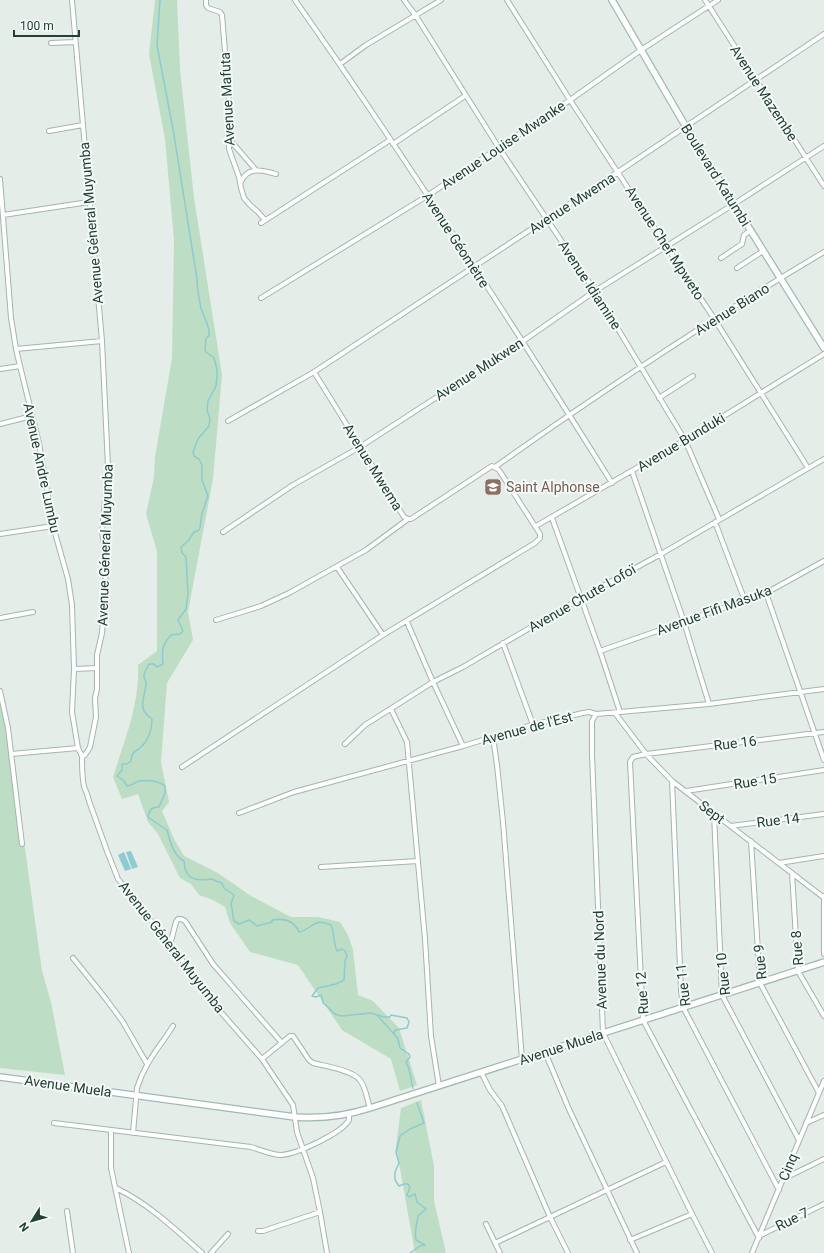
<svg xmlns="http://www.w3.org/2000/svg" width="824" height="1253" viewBox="0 0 824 1253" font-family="Roboto,sans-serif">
  <rect width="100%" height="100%" fill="#e4ede8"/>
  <path fill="#bddec4" d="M155,0H177L180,70L194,198L222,375L213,479L188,612L193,640L167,683L161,762L169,802L162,811L174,839L184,856L218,873L251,896L291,917H318L340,922L348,935L353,950L358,995L373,1001L399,1028L417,1085L400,1091L391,1059L342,1030L298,965L250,952L230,923L225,907L213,900L199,895L191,884L180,878L158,834L148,822L138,794L122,799L113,777C124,741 140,704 138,665L157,651V551L146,514L154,477L155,457L172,358L174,240L165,139L149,54Z
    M0,692L9,733L42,971L51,1002L65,1075L0,1068Z
    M421,1100L434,1166V1201L446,1253H415L396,1146L401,1108Z"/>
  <path fill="#8dcad1" d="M131,851L138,867L132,869L126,852Z
    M124,852L131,869L125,871L118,855Z"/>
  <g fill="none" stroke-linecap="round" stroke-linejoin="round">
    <path stroke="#8dcad1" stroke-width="1.5" d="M160,0L157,45L174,135L197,279C197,289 199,299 201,308C204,318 210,325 209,336L206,338L205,351L214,358L217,370V375L216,386L208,401L207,410L210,419L209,426L198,439L193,452L194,456L199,459L202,465V480L208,496L202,513L200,528L199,530L194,532L188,541L181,547L182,553L186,557L188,593L186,609L178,620L183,631L180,634L171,635C161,646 162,651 163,664L157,667L154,664H149C147,668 144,672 144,676C144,679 147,682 146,685C144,700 137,709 152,719C152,729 149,739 142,746C136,753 132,749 131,761L127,764H122V770L117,776L124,781L127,786C133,786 134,782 139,781C148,780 157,780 165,786V793L159,807C152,807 150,809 148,816L149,818L167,830C170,841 173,855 184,861C185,864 184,868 186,871C191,882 202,880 212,879L216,881L222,883L224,888L234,895L231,904C233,909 232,915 234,921L239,924L249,920L257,926L272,922V920C284,918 294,920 299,932C313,929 313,917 331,925C335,934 333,943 337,951L342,949L345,951L347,956L345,961L344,980L336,984L318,988L312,996L316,997L321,995L322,997L323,1003C332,1009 330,1014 342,1016L371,1013L384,1017H390L391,1015L407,1018L409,1022L407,1028L395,1030L394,1034L398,1039L400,1048L409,1054L410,1057L406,1062C411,1070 410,1079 413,1088
      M377,1015L394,1034
      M410,1253L420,1246L425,1245L416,1240C414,1233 417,1223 418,1216L426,1209L417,1202L415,1194L409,1197L407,1195L410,1187L408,1184H404L399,1186L395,1180V1172L399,1163L396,1152L400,1136L410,1129L424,1123L417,1103"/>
    <defs>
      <path id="street" d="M72,0L102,341L108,466L102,532L106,558L105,593L102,633L97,655V689L95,698L96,717L90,747L85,755L82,756C82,763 82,783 85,789C87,794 88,796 89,801L107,851L118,879L126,889L176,952L219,1010L262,1059L293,1105L297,1132L313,1178L320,1212L327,1253
        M206,0V5L208,8L220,12L222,15L230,112L229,149L239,177L241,188L244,198L250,205L258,212L265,220
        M295,0C406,158 510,320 612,483
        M404,0L416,16L499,148L595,291L685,440L719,519
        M507,0L570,100L715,320L808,468
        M705,0L824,186
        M51,43L75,42
        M340,64L366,45L441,0
        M49,131L83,125
        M229,139L256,170
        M393,144L465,96
        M0,179L11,318L16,349L20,366L39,443L53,526L68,579L72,605L74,669L72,712L78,748L82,756
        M241,182C247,166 263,170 276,174
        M3,215L89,202
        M261,223L390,140
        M721,258L742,244L744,235L750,231
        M737,268L763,251
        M261,298L427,196L570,100L641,50L718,0
        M16,349L102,341
        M0,369L20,366
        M314,372L404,517L408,519
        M659,398L693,376
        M228,421L314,372L618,172L824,34
        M0,424L32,416
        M495,467C602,391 711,319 824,252
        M632,471L684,622L709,704
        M552,518L600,651L620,712
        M715,522L745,601
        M536,526L685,440L824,354
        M223,532L293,485L360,447L523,341L595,291L734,204L824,146
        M0,534L53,526
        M337,567L383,635
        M766,593L824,760
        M0,618L33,612
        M407,622L433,682L463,746
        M503,643L532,722V725
        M600,651L766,593L824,561
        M74,669L97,668
        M0,691L8,728L22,844
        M391,709L407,742L425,939L431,1036L439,1086
        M615,713L646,754L672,781L823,897
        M596,714L592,721V754L603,1033L692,1214L712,1253
        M493,737L497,765L503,822L522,1059
        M345,744L365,725L433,682L463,667L581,598L661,554L824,459
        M11,754L78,748
        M182,767L383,635L535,543L540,538V534L499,470L492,466L411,519H408L366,550L289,593L261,606L216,620
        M672,781L681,990L683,1007L779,1190
        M686,791L824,770
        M239,813L294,792L463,746L532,725L583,713L589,712L596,714L620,712L709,704L824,689
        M714,813L722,995L799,1140
        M731,826L824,814
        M751,841L760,983L819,1093
        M779,863L824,856
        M321,867L418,861
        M792,873L798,971L824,1016
        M824,896V954
        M170,945L176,922L178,919H181L185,921L213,964L282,1043
        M73,958L106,999L123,1022L147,1064
        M545,1052L568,1107L637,1253
        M262,1059L290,1036H293L309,1060L313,1063C325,1066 351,1070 359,1079C366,1086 367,1100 370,1108
        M481,1072L490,1090L502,1106L550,1217L666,1162
        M54,1123L251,1147C261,1150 272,1155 281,1155C297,1154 342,1133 349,1120V1115
        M806,1123L824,1115
        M111,1130V1168L129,1253
        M133,1133L137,1088C145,1062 159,1048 173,1026
        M785,1178L824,1159
        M116,1188C149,1204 175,1229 202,1253
        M67,1211L73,1253
        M486,1224L500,1253
        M258,1231H263L320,1212
        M761,1235L824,1204
        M759,1238L643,1020L630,762L633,757L646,754L824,732
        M630,1240L692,1214
        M495,1243L550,1217L568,1253
        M211,1253L228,1234
        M752,1253L824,1081"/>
      <path id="secondary" d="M612,0L686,127L824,348
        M0,1077L295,1117C321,1119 345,1116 370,1108L824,962"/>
    </defs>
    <use href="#street" stroke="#a6b5af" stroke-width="6"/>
    <use href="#secondary" stroke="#a2b9b0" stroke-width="8"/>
    <use href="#street" stroke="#fff" stroke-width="4"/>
    <use href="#secondary" stroke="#fff" stroke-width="5.5"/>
  </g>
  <defs>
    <symbol id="school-square" viewBox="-11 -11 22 22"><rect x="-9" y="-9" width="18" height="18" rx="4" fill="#8d6e63" stroke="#f4faf7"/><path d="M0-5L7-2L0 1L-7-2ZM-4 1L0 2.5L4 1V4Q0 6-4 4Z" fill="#fff"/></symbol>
  </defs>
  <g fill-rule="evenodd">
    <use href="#school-square" x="483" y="477" width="20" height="20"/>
  </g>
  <g text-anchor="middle" stroke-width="4" stroke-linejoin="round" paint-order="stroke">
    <g font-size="14" fill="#233f36" stroke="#f4faf7">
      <text transform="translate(764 93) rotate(57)" y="5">Avenue Mazembe</text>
      <text transform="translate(227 99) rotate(-93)" y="5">Avenue Mafuta</text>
      <text transform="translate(503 145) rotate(-34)" y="5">Avenue Louise Mwanke</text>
      <text transform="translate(716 175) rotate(58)" y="5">Boulevard Katumbi</text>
      <text transform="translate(572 203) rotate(-33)" y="5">Avenue Mwema</text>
      <text transform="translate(91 223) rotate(-95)" y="5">Avenue Géneral Muyumba</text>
      <text transform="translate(456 240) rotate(57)" y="5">Avenue Géomètre</text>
      <text transform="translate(665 243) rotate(57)" y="5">Avenue Chef Mpweto</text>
      <text transform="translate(590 285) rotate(57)" y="5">Avenue Idiamine</text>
      <text transform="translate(732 309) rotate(-32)" y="5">Avenue Biano</text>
      <text transform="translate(479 369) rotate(-33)" y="5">Avenue Mukwen</text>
      <text transform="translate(681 442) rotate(-31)" y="5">Avenue Bunduki</text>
      <text transform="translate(373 467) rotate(58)" y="5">Avenue Mwema</text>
      <text transform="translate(42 468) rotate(78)" y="5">Avenue Andre Lumbu</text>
      <text transform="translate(105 545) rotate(-88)" y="5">Avenue Géneral Muyumba</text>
      <text transform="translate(582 598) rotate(-30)" y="5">Avenue Chute Lofoï</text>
      <text transform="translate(714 610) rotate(-20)" y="5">Avenue Fifi Masuka</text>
      <text transform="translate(527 728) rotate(-15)" y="5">Avenue de l'Est</text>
      <text transform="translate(735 743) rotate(-7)" y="5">Rue 16</text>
      <text transform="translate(755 781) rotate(-9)" y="5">Rue 15</text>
      <text transform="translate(712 812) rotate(37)" y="5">Sept</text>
      <text transform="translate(778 820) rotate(-7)" y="5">Rue 14</text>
      <text transform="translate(172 947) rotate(52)" y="5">Avenue Géneral Muyumba</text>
      <text transform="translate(797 948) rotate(-94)" y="5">Rue 8</text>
      <text transform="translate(600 960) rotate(-92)" y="5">Avenue du Nord</text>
      <text transform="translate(760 962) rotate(-96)" y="5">Rue 9</text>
      <text transform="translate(723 974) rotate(-96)" y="5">Rue 10</text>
      <text transform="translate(683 985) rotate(-97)" y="5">Rue 11</text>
      <text transform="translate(642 993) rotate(-94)" y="5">Rue 12</text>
      <text transform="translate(561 1047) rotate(-18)" y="5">Avenue Muela</text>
      <text transform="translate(68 1086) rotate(8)" y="5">Avenue Muela</text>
      <text transform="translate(788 1167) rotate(-68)" y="5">Cinq</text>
      <text transform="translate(792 1219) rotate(-26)" y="5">Rue 7</text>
    </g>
    <g font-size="14" fill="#785e54" stroke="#f4faf7" text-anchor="start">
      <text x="506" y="492">Saint Alphonse</text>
    </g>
  </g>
  <g transform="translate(32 1221) rotate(233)" stroke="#f4faf7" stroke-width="3" paint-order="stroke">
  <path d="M0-3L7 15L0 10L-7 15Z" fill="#233f36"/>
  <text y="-6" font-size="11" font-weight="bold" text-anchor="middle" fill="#233f36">N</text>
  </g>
  <path d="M14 30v6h65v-6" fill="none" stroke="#233f36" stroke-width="2"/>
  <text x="20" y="30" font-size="12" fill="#233f36" stroke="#f4faf7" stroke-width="3" paint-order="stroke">100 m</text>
</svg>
